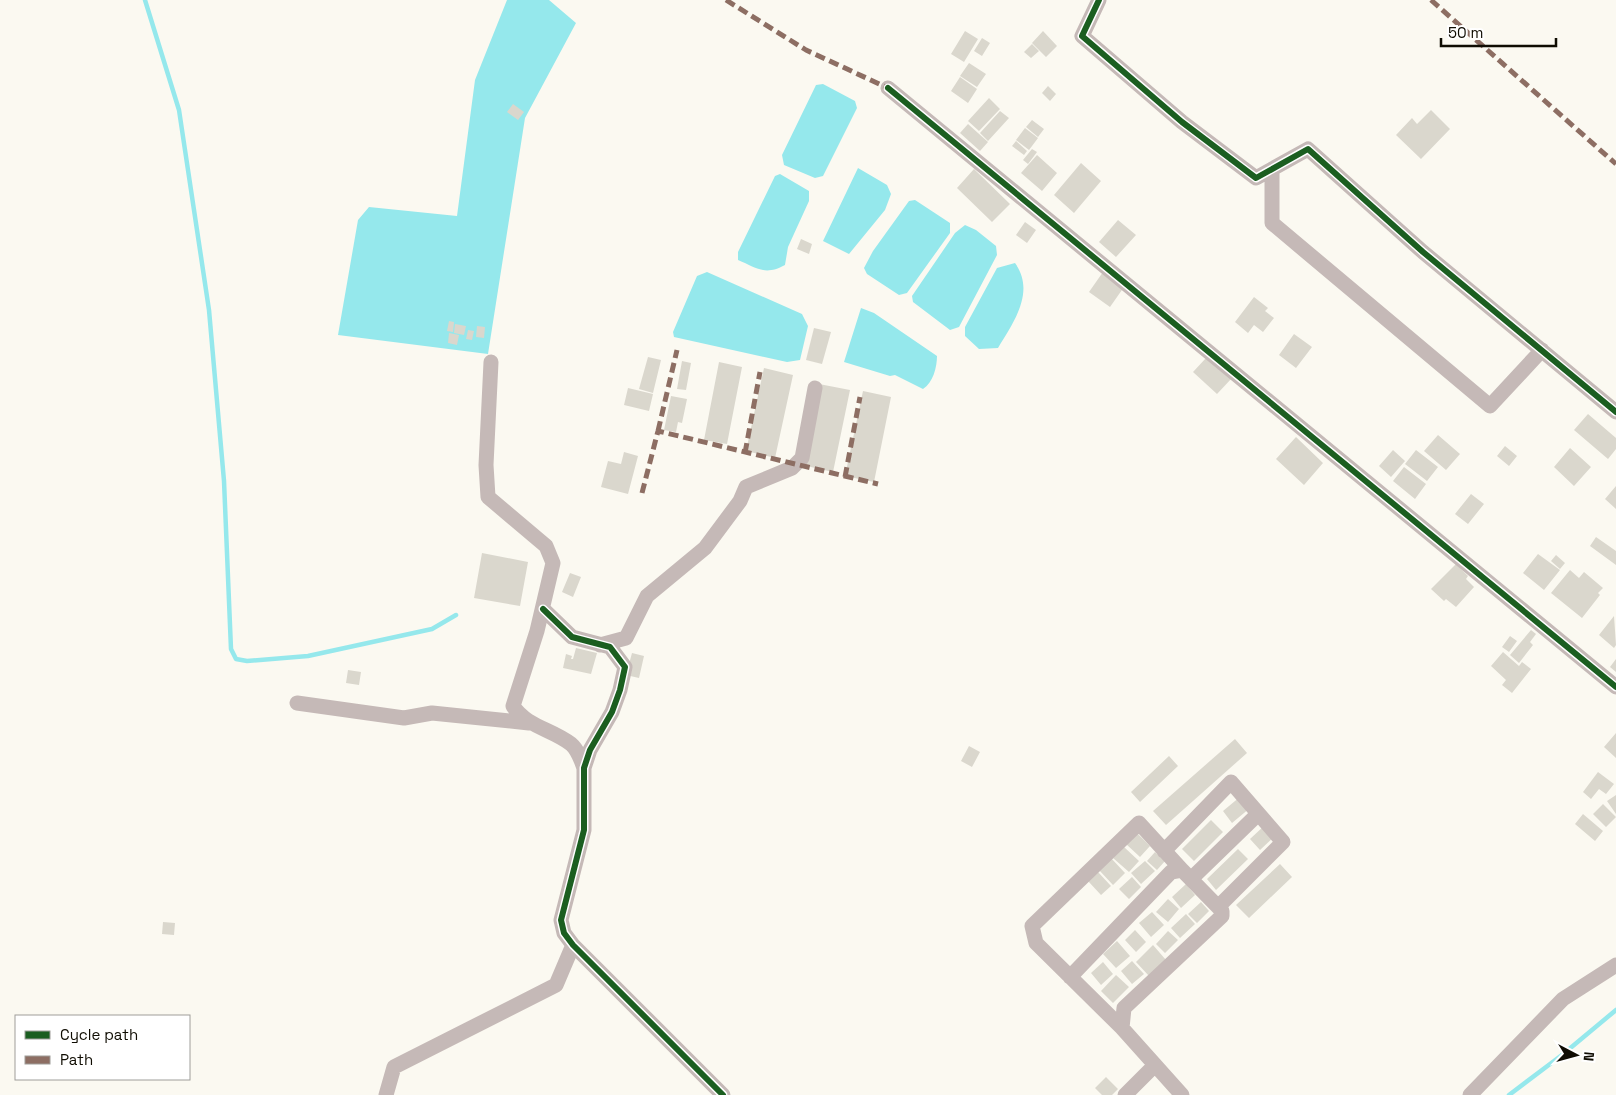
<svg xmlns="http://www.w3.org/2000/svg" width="1616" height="1095" viewBox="0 0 1616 1095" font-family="'Space Grotesk',sans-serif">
  <rect width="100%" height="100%" fill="#fbf9f1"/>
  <path fill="#95e8ec" d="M507,0H549L576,23L525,118L488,354L338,335L358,220L369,207L457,216L475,80Z
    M823,84L855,101L857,108L823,176L815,178L784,165L782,155L816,85Z
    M858,168L887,185L891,194L885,210L849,254L823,241Z
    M780,174L809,191V201L788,247L785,265C765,276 757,268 738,260V252L775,176Z
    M915,200L950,223V233L907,293L899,295L867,274L864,268L873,251L909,201Z
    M965,225L976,230L996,246L997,255L959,327L950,330L913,302L912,296L955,233Z
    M1015,263C1036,292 1013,323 998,348L979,349L965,336V327L997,268Z
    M707,272L802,314L808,326L800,360L787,362L674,337L673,332L697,276Z
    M861,308L874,313L937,356C937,367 933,383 923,389L895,375L890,376L844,362Z"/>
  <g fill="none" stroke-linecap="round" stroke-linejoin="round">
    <path stroke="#95e8ec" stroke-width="4.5" d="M145,0L179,110L209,310L224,481L231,649L236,659L247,661L308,656L432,629L456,615
      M1509,1095L1562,1055L1616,1010"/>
  </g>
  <path fill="#dad7cd" d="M965,31L978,39L964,62L951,54Z
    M1043,31L1057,46L1046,57L1032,43Z
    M982,38L990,43L982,56L974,51Z
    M1032,44L1039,51L1031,58L1024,52Z
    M969,63L986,74L977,87L960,76Z
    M960,77L977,89L968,103L951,91Z
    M1048,86L1056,94L1050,101L1042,93Z
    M989,98L1000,109L979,131L968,121Z
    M513,104L524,112L518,120L507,112Z
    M1431,110L1450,129L1421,159L1396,135L1412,118L1417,124Z
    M1000,111L1009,118L988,141L980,133Z
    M1032,120L1044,129L1038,137L1026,127Z
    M968,124L988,142L980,151L960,133Z
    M1025,128L1038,138L1029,150L1016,140Z
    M1016,141L1027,151L1024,155L1012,146Z
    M1032,149L1037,152L1028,164L1023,160Z
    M1037,155L1057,173L1042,191L1021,173Z
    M1081,163L1101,181L1074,213L1054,195Z
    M974,169L1010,204L992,222L957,188Z
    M1118,220L1136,235L1116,257L1099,242Z
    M1025,222L1036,230L1027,243L1016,235Z
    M801,239L812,244L809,254L797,249Z
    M1103,272L1124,287L1110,307L1089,292Z
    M1254,297L1268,308L1265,311L1274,318L1263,332L1254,325L1248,333L1235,322Z
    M449,321L454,322L453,332L447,331Z
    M455,324L466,326L464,335L454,333Z
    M477,326L485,327L484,338L476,337Z
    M814,328L831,332L822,364L806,360Z
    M468,330L474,331L472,340L466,339Z
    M449,333L459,335L457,345L448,343Z
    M1294,334L1312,347L1296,368L1279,355Z
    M648,357L661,360L653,393L639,389Z
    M1206,358L1232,378L1217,394L1193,372Z
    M682,361L691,363L686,390L677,389Z
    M719,362L742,367L727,444L704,440Z
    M764,368L793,375L775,458L746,451Z
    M819,384L850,390L833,472L802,465Z
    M628,388L653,394L649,411L624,405Z
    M863,391L891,397L874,482L845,476Z
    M671,396L687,399L682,423L678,422L676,432L664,430Z
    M1588,414L1616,438V449L1608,459L1574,430Z
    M1438,435L1460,454L1446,470L1424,451Z
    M1296,437L1323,463L1304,485L1276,459Z
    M1505,446L1517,456L1509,466L1497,456Z
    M1570,448L1591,467L1574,486L1554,467Z
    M1393,450L1405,461L1391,477L1379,466Z
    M1416,450L1438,467L1427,481L1405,464Z
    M624,452L638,456L628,494L601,487L608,461L621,464Z
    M1404,467L1426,484L1415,499L1393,481Z
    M1616,486V509L1605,499Z
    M1471,494L1484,504L1468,524L1455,514Z
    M1596,537L1616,551V565L1590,546Z
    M482,553L528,562L520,606L474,598Z
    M1538,554L1560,570L1544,590L1523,573Z
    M1556,555L1565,563L1560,569L1551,561Z
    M1456,564L1468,576L1466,579L1474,587L1456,607L1446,599L1444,601L1431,589Z
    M1570,570L1579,578L1584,572L1603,588L1598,593L1600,595L1582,618L1551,593Z
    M570,573L581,577L573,597L562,592Z
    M1614,616L1616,645L1614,648L1599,635Z
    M1531,630L1536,634L1530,642L1533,645L1519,663L1510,655Z
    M1510,636L1517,641L1509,652L1502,647Z
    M576,648L597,653L591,674L563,668L566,654L572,656L571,659H573Z
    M1503,652L1519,666L1522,662L1531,669L1512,693L1502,685L1506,680L1491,666Z
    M632,653L644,656L639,678L626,675Z
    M1616,659V672L1610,667Z
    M348,670L361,672L359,685L346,683Z
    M1616,733V758L1604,747Z
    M1235,739L1247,753L1166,825L1153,811Z
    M969,746L980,752L972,767L961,761Z
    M1169,756L1178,766L1140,802L1131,792Z
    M1598,772L1614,784L1606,794L1599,789L1591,799L1583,792Z
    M1616,795V814L1607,801Z
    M1241,796L1250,808L1232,823L1223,811Z
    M1603,804L1616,817L1606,827L1593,814Z
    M1583,814L1603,831L1595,841L1575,824Z
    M1211,820L1223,832L1194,861L1182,849Z
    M1265,825L1275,836L1260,850L1250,839Z
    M1137,833L1150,846L1140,857L1126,844Z
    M1124,847L1139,861L1129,872L1113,858Z
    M1238,849L1248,859L1216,890L1207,879Z
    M1155,852L1165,861L1157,870L1147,861Z
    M1111,858L1125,873L1113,885L1099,870Z
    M1145,861L1155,871L1141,884L1131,873Z
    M1280,864L1292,877L1249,918L1236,905Z
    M1098,872L1111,886L1101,895L1088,881Z
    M1132,877L1141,887L1129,899L1119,889Z
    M1186,884L1195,895L1181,908L1172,897Z
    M1168,899L1179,909L1168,922L1156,912Z
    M1201,902L1209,911L1197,923L1188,914Z
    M1152,912L1164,925L1151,937L1139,923Z
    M1186,914L1195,924L1180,938L1171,928Z
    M163,922L175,923L174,935L162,934Z
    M1135,930L1146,942L1136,952L1125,940Z
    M1168,931L1178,940L1165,953L1156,944Z
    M1117,941L1130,956L1116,968L1103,954Z
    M1153,945L1166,960L1149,976L1136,962Z
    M1132,961L1144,974L1132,984L1121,971Z
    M1103,962L1113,974L1101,985L1091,973Z
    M1116,975L1129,987L1113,1003L1101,991Z
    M1106,1077L1118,1089L1112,1095H1102L1095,1088Z"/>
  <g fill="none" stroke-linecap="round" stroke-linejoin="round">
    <path stroke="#c5b9b7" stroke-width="15" d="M1099,0L1082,36L1182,122L1256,178L1308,149L1423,252L1616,412
      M888,88L1616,687
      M1272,169V223L1490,406L1542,350
      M491,362L486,465L488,497L546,546L553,563L537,631L513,706C527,727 552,729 571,744C578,750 581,760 584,768
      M543,609L572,637L610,647L625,667L620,690L612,712L590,750L584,768V830L561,920L564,933L573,945L723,1095
      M600,645L626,638L647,596L705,548L740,501L746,487L792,468L802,458L815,388
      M297,703L404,718L432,713L529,723
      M1164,851L1231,782L1283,842L1218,907
      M1191,879L1257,815
      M1070,977L1171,872L1182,870L1222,911V916L1124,1008L1122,1028L1182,1095
      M1122,1028L1036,943L1032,926L1139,823L1182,870
      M386,1095L394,1067L556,985L573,945
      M1125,1095L1155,1065
      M1470,1095L1563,999L1616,965"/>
    <path stroke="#8d6e63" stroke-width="5" stroke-dasharray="10 5" stroke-linecap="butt" d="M726,0L806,50L888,88
      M1431,0L1616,164
      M658,431L677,350
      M745,453L760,372
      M845,477L860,397
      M642,493L658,431L878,484"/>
    <defs>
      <path id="cycleway" d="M1099,0L1082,36L1182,122L1256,178L1308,149L1423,252L1616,412
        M888,88L1616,687
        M543,609L572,637L610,647L625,667L620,690L612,712L590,750L584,768V830L561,920L564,933L573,945L723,1095"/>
    </defs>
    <use href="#cycleway" stroke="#fff" stroke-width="9"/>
    <use href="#cycleway" stroke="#1b5e20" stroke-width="6"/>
  </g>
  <rect x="15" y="1015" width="175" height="65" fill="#ffffff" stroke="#9f9e9a"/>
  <rect x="25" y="1031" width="25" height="8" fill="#1b5e20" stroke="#9f9e9a"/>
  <text x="60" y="1040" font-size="15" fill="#0f0c02">Cycle path</text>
  <rect x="25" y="1056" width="25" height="8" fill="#8d6e63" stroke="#9f9e9a"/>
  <text x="60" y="1065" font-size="15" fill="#0f0c02">Path</text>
  <g transform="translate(1576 1055) rotate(96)" stroke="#ffffff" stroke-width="4" paint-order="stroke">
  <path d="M0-4L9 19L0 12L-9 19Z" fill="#0f0c02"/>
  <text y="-8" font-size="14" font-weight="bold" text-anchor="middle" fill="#0f0c02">N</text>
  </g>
  <path d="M1441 38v8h115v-8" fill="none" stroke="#0f0c02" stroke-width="2.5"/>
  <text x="1448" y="38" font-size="15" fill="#0f0c02" stroke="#ffffff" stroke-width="4" paint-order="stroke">50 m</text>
</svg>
